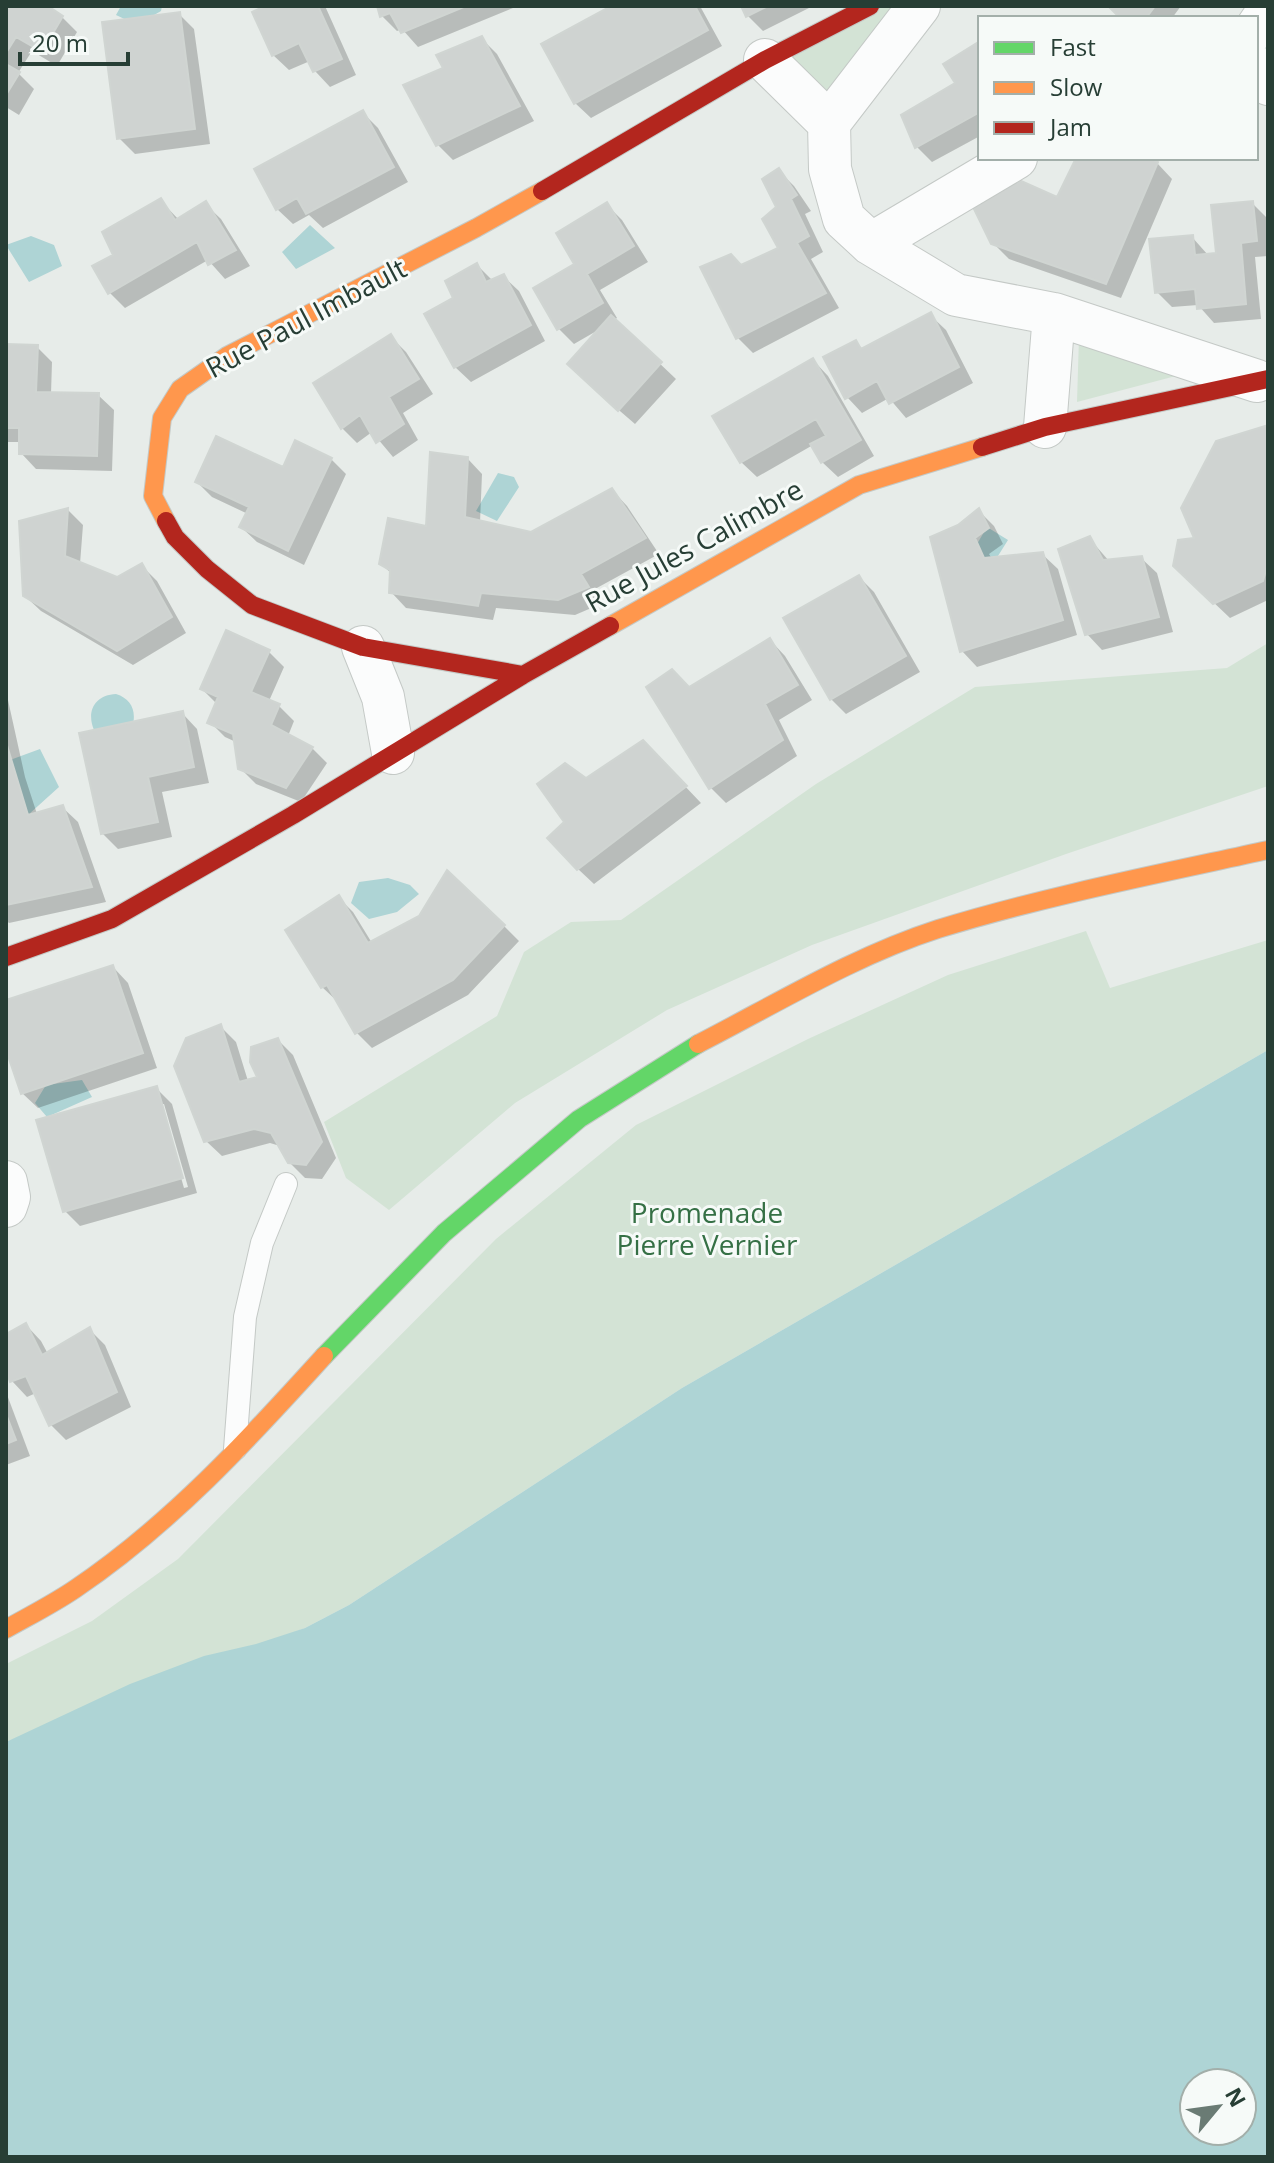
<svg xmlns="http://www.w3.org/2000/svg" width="1274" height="2163" viewBox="0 0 1274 2163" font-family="'Open Sans',sans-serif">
  <rect width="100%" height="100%" fill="#e7ece9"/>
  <path fill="#d3e3d5" d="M876,6H912L831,111L777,55Z
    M1079,337L1191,372L1077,402Z
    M1268,643V786L1066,854L812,945L667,1010L515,1103L389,1210L346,1178L324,1122L497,1016L524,952L571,922L621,920L816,784L975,687L1227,668Z
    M1086,931L1110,988L1268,940V1050L682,1388L349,1605L305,1628L6,1742V1664L92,1621L178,1559L496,1239L636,1125L808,1039L948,975Z"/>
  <path fill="#aed4d5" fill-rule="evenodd" d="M121,6H162L161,11L137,25L116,15Z
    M310,225L335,248L296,269L282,252Z
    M31,236L54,245L62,266L29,282L6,245Z
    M498,473L514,477L519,487L497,521L476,511Z
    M987,527L1008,540L986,575L967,561Z
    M116,694C132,699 137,712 132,728L94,730C86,711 95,695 116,694Z
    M40,749L59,787L28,815L10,760Z
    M388,878L410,885L419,894L397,912L369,919L351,903L359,882Z
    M1268,1050V2157H6V1742L130,1684L204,1656L256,1644L305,1628L349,1605L682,1388ZM1194,2083H1242V2131H1194Z
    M82,1080L92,1097L47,1117L35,1103L46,1085Z"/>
  <path fill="#0003" fill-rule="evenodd" d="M6,6H44L62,17L77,32L57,66L32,51L18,73L34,89L19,115L6,107Z
    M270,6H325L356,75L330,87L315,71L310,61L289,70L273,55Z
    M379,6H518L418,47L402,29L397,31L382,16Z
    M615,6H700L722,46L591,118L575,103Z
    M743,6H813L763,31L748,16Z
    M1111,6H1181L1172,18H1123Z
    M179,14L194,29L210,144L135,154L119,138Z
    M481,38L497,54L534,121L453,160L438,145L446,69Z
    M980,43V136L932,162L917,147L904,116L958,84Z
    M362,112L378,128L408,182L323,228L309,215L293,224L277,209Z
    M1078,158H1141L1157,163L1172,179L1121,298L1009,259L993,243L1058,199Z
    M779,171L794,186L811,211L805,214L823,252L811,259L839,308L753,353L738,338L742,267L781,249Z
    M161,201L179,220L205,204L221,219L250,266L225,279L208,260L125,308L110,293L94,267L115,256Z
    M1252,203L1268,219V256L1255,257L1261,319L1214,323L1198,305L1172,307L1157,292L1192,237L1208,255L1218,254Z
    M607,205L622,220L648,262L600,290L617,318L614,320L676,379L635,424L584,380L600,329L574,344L559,329L576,265Z
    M477,265L493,281L503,276L519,291L545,341L471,382L455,367V299Z
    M930,315L946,330L973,383L906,418L889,398L862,413L847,397L856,342L863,350Z
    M391,337L406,352L433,394L403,413L418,440L393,457L372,432L357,443L342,428Z
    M6,346L37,347L52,362L51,394L98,395L114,410L112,471L36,469L21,453V442H6Z
    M813,360L828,376L874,456L838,477L822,462L813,445L757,477L741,462Z
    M1268,427V600L1230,618L1191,581L1197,540Z
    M467,458L482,474L480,523L531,534L612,490L627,506L659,554L595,589L603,603L575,615L496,608L493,620L406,608L391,592L392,574L381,564L428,529Z
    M331,459L346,474L304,565L257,542L241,527L248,514L212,497L197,482L284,470Z
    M68,510L83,525L80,564L117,579L142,566L157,581L186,633L133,665L41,611L25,596Z
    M979,511L994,526L1003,544L989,554L992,559L1042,554L1058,569L1077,635L977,667L962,651L932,538L959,527Z
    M1089,538L1109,561L1141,558L1157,573L1173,632L1102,650L1087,634Z
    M859,577L874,592L920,672L846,714L831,699Z
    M770,640L785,656L812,700L779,720L797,756L726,803L710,787L689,689Z
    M268,651L284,667L269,701L279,706L294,721L288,736L312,748L327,763L301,802L256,784L240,768L236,742L225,737L210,722L217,704L202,689Z
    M6,691L25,777L37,814L62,807L78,822L106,902L9,923L6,920Z
    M182,713L197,729L209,783L162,792L172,837L118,849L102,833Z
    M643,742L701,803L594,884L578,869L566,823L586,780Z
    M338,897L353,912L372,943L504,926L519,941L468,995L372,1048L357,1033L338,1002L322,987Z
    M113,967L128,983L157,1068L38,1108L22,1093L6,1044V1002Z
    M221,1027L236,1042L248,1081L260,1078L278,1040L293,1055L336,1158L322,1179L305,1178L289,1162L280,1146L270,1143L222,1156L206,1141Z
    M156,1088L172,1104L197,1193L80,1226L65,1211ZM160,1104H164L188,1187L184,1188Z
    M26,1325L41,1341L48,1354L90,1330L105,1345L131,1407L66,1440L51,1425L36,1393L27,1397L12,1381L6,1364V1337Z
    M6,1392L30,1456L6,1465Z"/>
  <path fill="#cfd3d1" stroke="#d0d5d2" stroke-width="2" d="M6,6H48L63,16L42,52L16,37L6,53Z
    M265,6H318L342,59L313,72L299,43L272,56L252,12Z
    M377,6H466L401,33L390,13L380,17Z
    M611,6H695L708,30L574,104L541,44Z
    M741,6H768L746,17Z
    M1108,6H1155L1146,18H1120Z
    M180,12L195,129L117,139L102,22Z
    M482,36L520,106L436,146L403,85L443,68L436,55Z
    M980,41V112L915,148L901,115L955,83L943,64Z
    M6,64L20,72L6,95Z
    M363,110L394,167L306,214L297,198L276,210L254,169Z
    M1076,158H1147L1158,162L1106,284L991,244L972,205L1017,179L1057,197Z
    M779,168L797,195L791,199L809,236L797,243L826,293L736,339L700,267L731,254L741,265L778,248L762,219L776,207L762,179Z
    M161,198L175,220L206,201L236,250L208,265L197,242L108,294L92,266L113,255L102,232Z
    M1253,201L1257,241L1241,243L1246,304L1197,309L1195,289L1155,293L1149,239L1193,235L1195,255L1216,253L1211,205Z
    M607,202L634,246L587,274L603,303L557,330L533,288L574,264L556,233Z
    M477,263L486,282L504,274L531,325L454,368L424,314L453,298L445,281Z
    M931,312L959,367L889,404L877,381L845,399L823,357L856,340L861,349Z
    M611,315L662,362L618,411L567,364Z
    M391,334L419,379L389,397L404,424L376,443L360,415L341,429L313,383Z
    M6,344L38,345L36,392L99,393L97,456L19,454V428H6Z
    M813,358L861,440L821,463L810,444L826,436L816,419L740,463L712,416Z
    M1268,425V563L1263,581L1213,604L1173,566L1178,540L1194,538L1181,508L1216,441Z
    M216,436L283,467L295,440L332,458L288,551L239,527L249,507L195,482Z
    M430,452L468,457L465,517L531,532L612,488L646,538L581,574L589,587L558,600L481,593L478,606L389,593L390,570L379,564L388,518L426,526Z
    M68,508L65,556L117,577L142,563L172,617L117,651L23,596L19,521Z
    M979,508L989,528L975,538L984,558L1043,552L1063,620L960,652L930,537L958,525Z
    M1090,536L1103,560L1142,556L1159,617L1085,635L1058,549Z
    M859,575L906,656L830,700L783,618Z
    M226,630L270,650L251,692L280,704L271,725L313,747L286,788L238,769L233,734L207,723L218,697L200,689Z
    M770,638L798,685L765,704L783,740L709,789L646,687L672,669L689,687Z
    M183,711L194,767L148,777L158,822L101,834L79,733Z
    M643,740L687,786L577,870L547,838L564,822L537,784L565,763L586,778Z
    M6,742L28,815L63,805L92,887L6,905Z
    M447,870L505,925L453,980L355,1034L327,985L321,988L285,930L339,895L368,943L419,916Z
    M113,965L143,1053L21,1094L6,1050V1000Z
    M221,1024L239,1082L257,1077L250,1062L251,1047L278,1038L322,1142L306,1165L288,1163L271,1133L254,1129L204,1142L174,1066L186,1038Z
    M157,1086L183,1178L63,1212L36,1120Z
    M26,1323L42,1355L90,1327L117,1392L49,1426L26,1376L10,1382L6,1370V1334Z
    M6,1414L16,1440L6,1444Z"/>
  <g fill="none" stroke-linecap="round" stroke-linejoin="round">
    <defs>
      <path id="lane" d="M235,1449L245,1317L262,1243L286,1184"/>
      <path id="street" d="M919,6L829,123L830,169L844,219L871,244L956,295L1054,314L1045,427
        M1256,29L1268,11
        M765,60L829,123
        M1256,67L1268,84
        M871,244L1016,158
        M1054,314L1257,381
        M363,647L383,697L393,753
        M6,1182L9,1197L6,1206"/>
      <path id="fast" d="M324,1356L444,1233L579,1119L698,1044"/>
      <path id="slow" d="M166,521L153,496L162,418L180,389L227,356L476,228L542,191
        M610,626L859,485L982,447
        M698,1044C776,1004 854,956 938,929C1046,896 1158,874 1268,850
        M6,1629C29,1616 53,1604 75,1589C170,1525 248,1440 324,1356"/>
      <path id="jam" d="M542,191L765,60L870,6
        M982,447L1045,427L1268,379
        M166,521L175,537L207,569L252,605L363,647L523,675
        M6,957L112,919L293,815L523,675L610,626"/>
    </defs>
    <use href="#lane" stroke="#c4c9c6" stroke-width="24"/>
    <use href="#street" stroke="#c4c9c6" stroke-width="44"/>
    <use href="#fast" stroke="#c4c9c6" stroke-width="20"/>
    <use href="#slow" stroke="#c4c9c6" stroke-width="20"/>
    <use href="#jam" stroke="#c4c9c6" stroke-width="20"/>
    <use href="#lane" stroke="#fbfcfc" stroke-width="22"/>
    <use href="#street" stroke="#fbfcfc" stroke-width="42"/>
    <use href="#fast" stroke="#63d668" stroke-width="18"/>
    <use href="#slow" stroke="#ff974d" stroke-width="18"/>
    <use href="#jam" stroke="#b3261e" stroke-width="18"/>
  </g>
  <g text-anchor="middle" stroke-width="6" stroke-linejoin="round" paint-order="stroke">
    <g font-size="28" fill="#273e35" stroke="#f6faf8">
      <text transform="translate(306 318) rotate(-28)" y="10">Rue Paul Imbault</text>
      <text transform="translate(694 546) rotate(-29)" y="10">Rue Jules Calimbre</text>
    </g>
    <g font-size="28" fill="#357045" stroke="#f6faf8">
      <text x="707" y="1223">Promenade<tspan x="707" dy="32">Pierre Vernier</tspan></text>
    </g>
  </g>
  <rect width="1274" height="2163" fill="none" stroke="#273e35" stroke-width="16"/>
  <rect x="978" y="16" width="280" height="144" fill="#f6faf8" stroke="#a3afaa" stroke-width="2"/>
  <rect x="994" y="42" width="40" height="12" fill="#63d668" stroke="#a3afaa" stroke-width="2"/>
  <text x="1050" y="56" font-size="24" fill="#273e35">Fast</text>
  <rect x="994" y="82" width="40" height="12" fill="#ff974d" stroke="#a3afaa" stroke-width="2"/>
  <text x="1050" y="96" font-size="24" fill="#273e35">Slow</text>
  <rect x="994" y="122" width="40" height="12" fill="#b3261e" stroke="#a3afaa" stroke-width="2"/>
  <text x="1050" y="136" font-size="24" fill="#273e35">Jam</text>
  <g transform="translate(1218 2107) rotate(61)"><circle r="38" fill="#f6faf8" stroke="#a3afaa" stroke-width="2"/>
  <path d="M0-6L14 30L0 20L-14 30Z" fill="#6a7b74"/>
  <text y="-12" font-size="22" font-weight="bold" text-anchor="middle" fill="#273e35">N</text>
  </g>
  <path d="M20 52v12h108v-12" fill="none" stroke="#273e35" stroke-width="4"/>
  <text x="32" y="52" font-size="24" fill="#273e35" stroke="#f6faf8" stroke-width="6" paint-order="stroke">20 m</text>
</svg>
